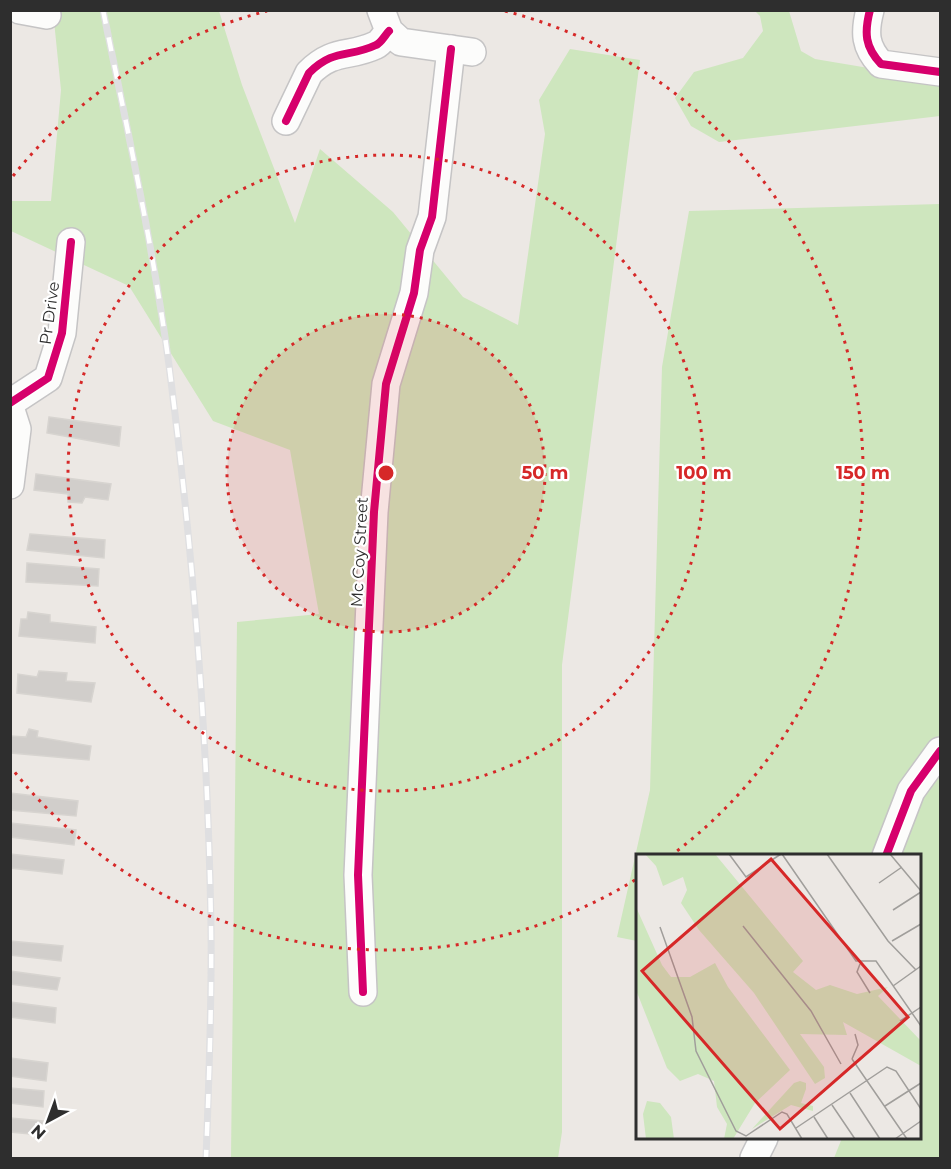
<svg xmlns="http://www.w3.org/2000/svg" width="951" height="1169" viewBox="0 0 951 1169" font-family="Montserrat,sans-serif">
  <rect width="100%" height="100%" fill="#ece8e4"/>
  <path fill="#cee6be" d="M53,11H219L242,85L295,223L320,149L393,212L463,297L518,325L545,134L539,100L570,49L640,60L562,665V1132L558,1158H231L237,622L319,614L290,450L213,421L129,286L11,231L10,201H51L61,90Z
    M755,11H789L801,51L815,59L940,80V116L719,142L691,126L675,98L694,72L743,58L763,31L760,16Z
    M940,204V1158H834L842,1138H920V856H638L637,941L617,937L650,790L662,367L689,211Z"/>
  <path fill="#d1cecb" stroke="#d7d4d0" stroke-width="1.5" d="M49,417L121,427L119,446L47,433Z
    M36,474L111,484L108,500L85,497L82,503L68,502V494L34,490Z
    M30,534L105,540L104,558L27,550Z
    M27,563L99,569L98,586L26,582Z
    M28,612L50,615V622L96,627L95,643L19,636L21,619H27Z
    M39,671L67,673L66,681L95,683L91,702L17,693L18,674L37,677Z
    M29,729L38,731L37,737L91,746L89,760L11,753V736L26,737Z
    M10,793L78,801L76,816L10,810Z
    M10,823L76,830L74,845L10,837Z
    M10,854L64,860L62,874L10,868Z
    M10,941L63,946L61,961L10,955Z
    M10,971L60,978L57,990L10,984Z
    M10,1002L56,1008L55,1023L10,1017Z
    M10,1058L48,1063L46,1081L10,1076Z
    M10,1088L44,1091L43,1107L10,1103Z
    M10,1118L43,1121L41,1135L10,1132Z"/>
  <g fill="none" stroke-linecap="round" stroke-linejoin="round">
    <defs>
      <path id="minor" d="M20,10L47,15
        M381,10L389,31L401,42L472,52
        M870,10C864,33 865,47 881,64L940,72
        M286,121L309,73C334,48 349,58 376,45C381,43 385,35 389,31
        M10,403L48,378L62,333L71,242
        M10,407L17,429L10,485
        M886,856L911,791L940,751
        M363,992L358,875L374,512L386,384L414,293L420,250L432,217L451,49
        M754,1158L764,1138"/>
    </defs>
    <use href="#minor" stroke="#c5c4c5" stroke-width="30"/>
    <use href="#minor" stroke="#fcfcfb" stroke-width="27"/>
    <defs>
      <path id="rail" d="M103,10C127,128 153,246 169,365C193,551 208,739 211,926C212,1004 209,1081 206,1158"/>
    </defs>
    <use href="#rail" stroke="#dfdfe1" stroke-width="7"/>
    <use href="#rail" stroke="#fff" stroke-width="4.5" stroke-dasharray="14" stroke-linecap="butt"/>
    <defs>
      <path id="cycleway" d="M870,10C864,33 865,47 881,64L940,72
        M286,121L309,73C334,48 349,58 376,45C381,43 385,35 389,31
        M10,403L48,378L62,333L71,242
        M886,856L911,791L940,751
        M363,992L358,875L374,512L386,384L414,293L420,250L432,217L451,49"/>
    </defs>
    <use href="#cycleway" stroke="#fff" stroke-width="11"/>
    <use href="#cycleway" stroke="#d6006c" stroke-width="8"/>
  </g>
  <circle cx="386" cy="473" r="159" fill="#d62828" fill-opacity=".12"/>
  <g fill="none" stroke="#d62828" stroke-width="3" stroke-dasharray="3 6">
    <circle cx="386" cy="473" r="159"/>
    <circle cx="386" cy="473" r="318"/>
    <path d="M635 880A477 477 0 0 1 13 770M13 176A477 477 0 0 1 267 11M505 11A477 477 0 0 1 673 854"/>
  </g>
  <g text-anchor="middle" stroke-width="4.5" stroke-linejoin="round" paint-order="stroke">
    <g font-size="16" fill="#2e2e2e" stroke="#fff">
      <text transform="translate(49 313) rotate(-82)" y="6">Pr Drive</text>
      <text transform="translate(359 552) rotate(-87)" y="6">Mc Coy Street</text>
    </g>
  </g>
  <g transform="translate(636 854)">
    <rect width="285" height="285" fill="#ece8e4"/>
    <path d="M9,0H79L167,107L157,118L180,136L194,131L221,140L252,133L242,142L285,187V212L207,168L211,181L164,180L188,213L189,224L179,230L118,139L63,76L45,49L51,36L47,23L27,32L20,12ZM0,53L26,111L35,123H54L79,109L92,133L154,216L119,249L97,285H88L91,270L81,253L78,227L62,220L44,227L31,214L0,136ZM164,227L170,229V235L165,249L177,252V257L155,251L116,275L158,229ZM11,247L24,249L35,263L38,285H10L7,260Z" fill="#cee6be"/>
    <path fill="none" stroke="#a09e9b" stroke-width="1.5" d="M93,0L110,23L145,0M146,0L220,107H240L285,172M191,0L252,87L280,116M254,0L285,37M243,29L266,13M257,56L285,38M107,72L175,157L205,210M24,73L56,163L60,197L100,277L110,282L146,258L151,260L166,285M256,87L285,70M224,110L221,118L234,139M257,132L285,112M264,167L285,153M216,205L271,285M216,205L222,191L219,180M214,239L244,285M196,251L219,285M249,252L285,229M178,263L192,285M160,274L251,213L260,217L285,255M259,285L285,267"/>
    <path fill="#d62828" fill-opacity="0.15" stroke="#d62828" stroke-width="3" d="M135,5L272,163L144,275L6,117Z"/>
    <rect width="285" height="285" fill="none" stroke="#2e2e2e" stroke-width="3"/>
  </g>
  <circle cx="386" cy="473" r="9" fill="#d62828" stroke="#fff" stroke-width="3"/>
  <g font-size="18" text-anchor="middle" font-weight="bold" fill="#d62828" stroke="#fff" stroke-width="4.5" stroke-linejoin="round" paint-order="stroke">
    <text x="545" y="479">50 m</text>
    <text x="704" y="479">100 m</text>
    <text x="863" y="479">150 m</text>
  </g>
  <rect width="951" height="1169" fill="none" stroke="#2e2e2e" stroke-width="24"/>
  <g transform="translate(48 1121) rotate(221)" stroke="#ffffff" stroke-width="4.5" paint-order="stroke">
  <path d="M0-4.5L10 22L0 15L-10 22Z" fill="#2e2e2e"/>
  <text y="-9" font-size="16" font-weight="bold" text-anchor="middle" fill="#2e2e2e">N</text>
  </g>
</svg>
